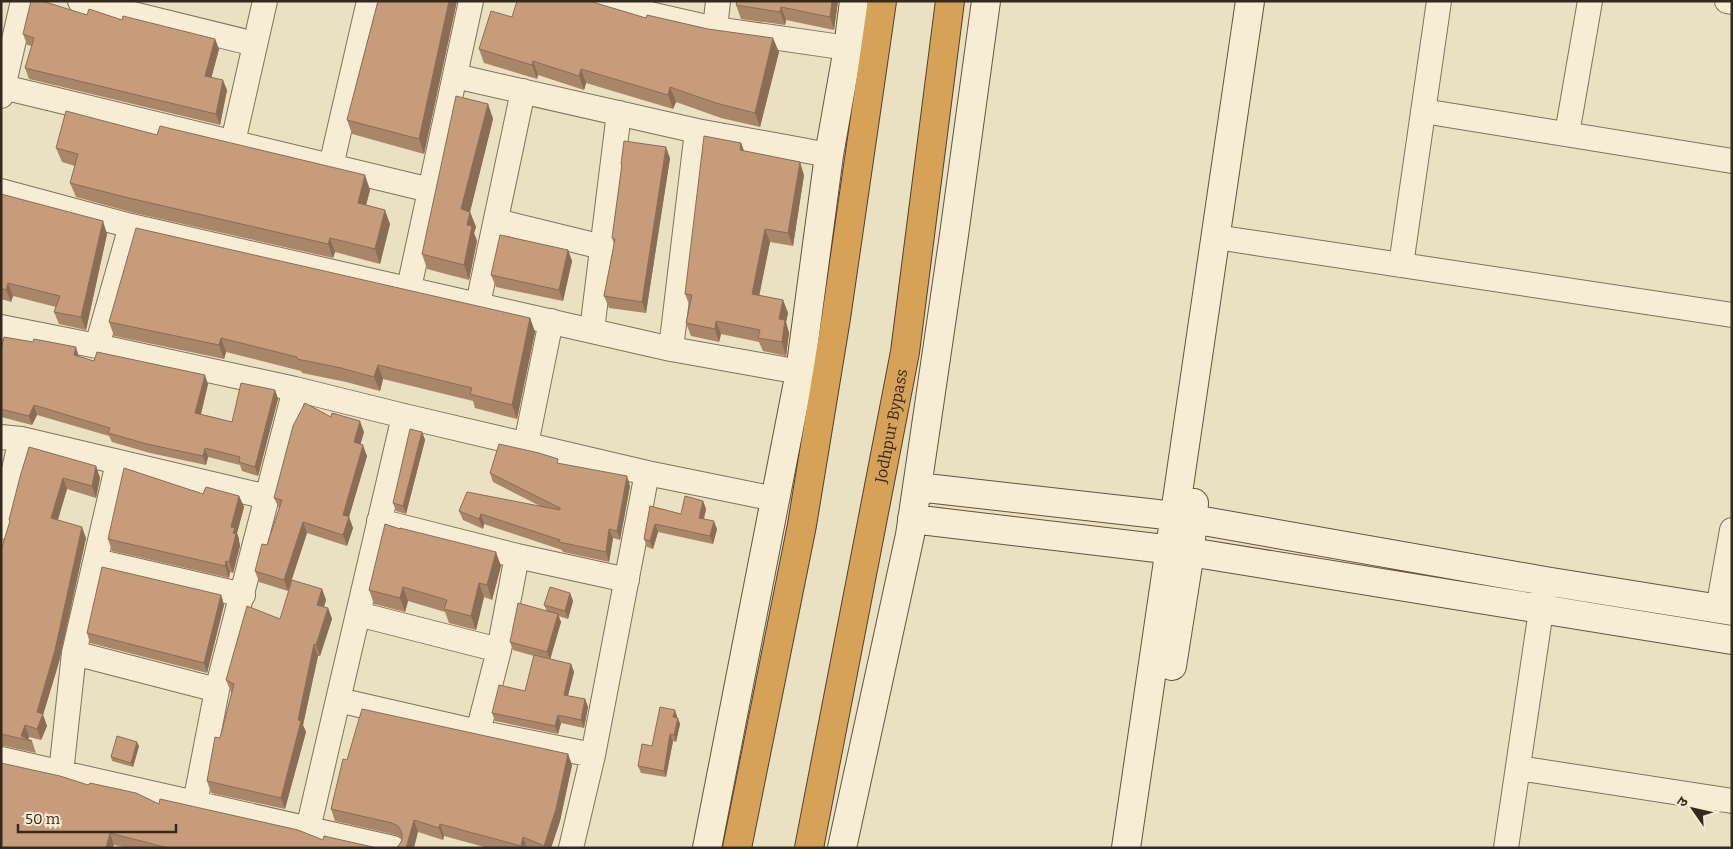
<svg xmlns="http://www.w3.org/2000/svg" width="1733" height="849" viewBox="0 0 1733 849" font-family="Bitter,'Noto Sans Devanagari',serif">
  <rect width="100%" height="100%" fill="#eae0c2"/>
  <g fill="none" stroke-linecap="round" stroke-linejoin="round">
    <defs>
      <path id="street" d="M80,1L255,44
        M593,1L715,29L848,48
        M1727,1L1732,2
        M715,29L718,1
        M455,76L697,131L829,155
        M3,87L430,190
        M1,96L23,1
        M1423,111L1732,161
        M1567,134L1590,1
        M233,142L265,1
        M331,166L369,1
        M1,191L131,226L671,349L800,372
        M496,221L602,247
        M1229,239L1732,315
        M1401,265L1439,1
        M409,288L471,1
        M478,304L523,91
        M1,327L97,346L295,389L404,416L647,473L775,499
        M592,330L619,113
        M97,346L131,226
        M671,349L697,131
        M1,437L21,439L267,497
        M526,444L551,321
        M379,521L517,556L627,580
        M1,527L21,439
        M96,561L243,595
        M1718,609L1732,530
        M358,614L499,650
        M74,653L217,690
        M338,700L478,732L593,755
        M478,732L499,650L517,556
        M1,759L393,848
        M1518,768L1732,801
        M61,773L74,653L118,463
        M195,803L217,690L295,389
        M308,829L404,416
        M571,848L593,755L647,473
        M1506,848L1544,590"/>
      <path id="secondary" d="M917,487L1175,516L1545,581L1732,611
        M912,519L1190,552L1732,640
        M1172,666L1190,552L1194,503
        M707,848L800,372L829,155L848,48L854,1
        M842,848L910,535L954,235L986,1
        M1126,848L1250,1"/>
      <g id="highway">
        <path d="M737,848L802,525L836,318L882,1"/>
        <path id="s1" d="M809,848L905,352L950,1"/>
      </g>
    </defs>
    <use href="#street" stroke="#83715a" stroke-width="26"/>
    <use href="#secondary" stroke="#65533e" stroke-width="30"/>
    <use href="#highway" stroke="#51402f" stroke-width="30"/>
    <use href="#street" stroke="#f6edd4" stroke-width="24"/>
    <use href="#secondary" stroke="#f6edd4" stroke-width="28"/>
    <use href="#highway" stroke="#d5a258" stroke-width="28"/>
  </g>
  <path fill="#aa8669" d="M378,1H457L424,154L352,134L347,120Z
    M737,1H838L834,30L786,20L785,25L741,19L736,5Z
    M87,15L122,20L215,39L219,49L211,77L227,90L220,125L29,79L25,68L32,46L27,45L23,34Z
    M512,17L646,18L779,52L760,127L721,118L676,102L673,109L586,83L584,90L538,75L537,79L484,63L479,49Z
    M488,104L493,119L470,212L476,227L474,233L477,241L469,280L427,269L422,254Z
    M157,135L370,190L366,205L390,224L380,264L335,252L333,258L134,213L76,197L70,183L75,166L62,162L56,148Z
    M741,143L744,151L804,175L793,246L770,242L759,295L783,300L788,313L786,322L789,333L786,356L763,351L759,342L721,334L719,342L691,336L686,323L690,307L685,294Z
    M670,158L646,313L609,308L604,296L614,244L612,238L622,166L621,164Z
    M1,194L107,234L86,330L59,324L54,312L56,307L13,296L11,302L1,299Z
    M568,250L572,261L563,301L496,287L491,275Z
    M530,318L535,332L517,419L475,408L473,401L383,379L380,391L346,382L302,373L301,371L226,352L224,359L114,336L109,322Z
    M1,350L79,357L94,361L208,384L201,414L232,422L275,390L278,399L258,476L242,471L240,465L208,457L206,465L150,453L112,442L109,436L37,415L32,425L1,417Z
    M331,417L364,432L360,444L367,456L349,517L353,528L347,546L307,533L288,591L259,582L255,571L267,545L279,508L274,498Z
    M422,432L425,440L406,514L396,511L393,503Z
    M559,464L630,486L620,540L613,538L609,562L563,552L562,550L484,524L483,529L463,520L459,511L540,506L493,482L490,473Z
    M96,466L100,478L96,498L67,489L58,520L86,538L59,662L43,715L47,726L41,740L29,737L28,739L32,741L36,753L4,746H1V550L10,522L9,520L20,477Z
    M203,494L239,496L244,507L237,533L239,539V541L240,546L233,573L230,572L229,578L112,551L108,539Z
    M703,501L706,509L704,519L717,529L713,544L658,532L653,549L647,547L644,539L650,506L681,514Z
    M501,566L492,600L484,597L476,630L449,623L445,612L408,601L405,612L374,604L369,590Z
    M322,589L326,600L324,607L328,608L332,619L320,656H318L303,725L306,732L285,809L211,793L207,781L220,738L232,693L231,692L226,680L280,619Z
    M570,593L573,601L568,619L558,616L561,622L550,659L571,664L574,672L568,696L585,699L588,707L584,728L561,723L558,734L495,721L492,713L525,691L534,656L513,650L510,642L547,611L544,605Z
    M221,595L224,605L207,673L90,643L87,633Z
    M677,716V717L680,724L676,742L673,741L666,777L641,773L638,766L652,746Z
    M139,746L133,767L112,761L111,757Z
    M568,754L572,765L560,821L551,848H488L444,836L443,840L418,832L399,845L402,840V838L396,835L335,821L331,809L347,760Z
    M88,785L159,804L323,840L377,848H127L114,845Z"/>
  <path fill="#8b6d55" d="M449,1H457L424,154L419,139Z
    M832,1H838L834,30L830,17Z
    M781,7L786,20L785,25L780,12Z
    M773,38L779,52L760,127L755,113Z
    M215,39L219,49L209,87L205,76Z
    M533,61L538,75L537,79L532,65Z
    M581,69L586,83L584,90L579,76Z
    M223,80L227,90L220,125L216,114Z
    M670,87L676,102L673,109L668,95Z
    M488,104L493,119L467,224L461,209Z
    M741,143L746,156L740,150Z
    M666,147L670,158L646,313L642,302Z
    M800,162L804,175L793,246L788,233Z
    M365,175L370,190L363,217L358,203Z
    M385,210L390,224L380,264L375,249Z
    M470,212L476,227L474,233L477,241L469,280L464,265L467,225Z
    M103,221L107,234L86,330L81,317Z
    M765,229L770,242L757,307L752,294Z
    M330,238L335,252L333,258L328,244Z
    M568,250L572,261L563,301L559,290Z
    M8,283L13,296L11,302L6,290Z
    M783,300L788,313L786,322L789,333L786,356L782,342L779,319Z
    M530,318L535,332L517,419L512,405Z
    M716,321L721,334L719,342L715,329Z
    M221,338L226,352L224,359L219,345Z
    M76,347L79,357L74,355Z
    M378,365L383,379L380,391L374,377Z
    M205,375L208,384L199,422L195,413Z
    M275,390L278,399L258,476L255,467Z
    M34,405L37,415L32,425L29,416Z
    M360,421L364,432L358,453L354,442Z
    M422,432L425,440L406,514L403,506Z
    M363,445L367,456L349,517L353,528L347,546L343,535V515Z
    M205,448L208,457L206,465L203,456Z
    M96,466L100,478L96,498L92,486Z
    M627,476L630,486L620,540L617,531Z
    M63,478L67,489L55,529L51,518Z
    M239,496L244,507L237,533L239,539V541L240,546L233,573L229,562L231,527Z
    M703,501L706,509L702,526L699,518Z
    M481,514L484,524L483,529L479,519Z
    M714,521L717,529L713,544L710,536Z
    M303,522L307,533L288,591L284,580Z
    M655,524L658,532L653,549L650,541Z
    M82,527L86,538L59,662L43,715L47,726L41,740L37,729V712Z
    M609,529L613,538L609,562L606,552Z
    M496,552L501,566L492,600L487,585Z
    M226,561L230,572L229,578L225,566Z
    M479,583L484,597L476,630L471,616Z
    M403,587L408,601L405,612L400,598Z
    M322,589L326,600L321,616L317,605Z
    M570,593L573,601L568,619L565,611Z
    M221,595L224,605L207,673L204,663Z
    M328,608L332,619L320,656L316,645Z
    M558,614L561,622L550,660L547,652Z
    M314,644L318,656L303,725L306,732L285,809L281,798Z
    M571,664L574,672L566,703L564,695Z
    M585,699L588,707L584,728L581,720Z
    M675,710L677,716L676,723L673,717Z
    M558,715L561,723L558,734L555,726Z
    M678,718L680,724L676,742L674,735Z
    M25,725L29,737L28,740L21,736Z
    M670,734L673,741L666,777L664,771Z
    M137,742L139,746L133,767L131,763Z
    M568,754L572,765L560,821L551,848H544V846Z
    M414,820L418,832L414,848H406Z
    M440,824L444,836L443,840L439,828Z
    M110,833L114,845L113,848H106Z
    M523,837L527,848H521V846Z"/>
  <path fill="#c69c7a" stroke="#8b6d55" d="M31,1H42L87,15L89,9L122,20L123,16L215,39L205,76L223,80L216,114L25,68L34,38L23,34Z
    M378,1H449L419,139L347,120Z
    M517,1H589L646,18L647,15L708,29L773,38L755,113L716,103L670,87L668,95L581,69L579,76L533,61L532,65L479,49L491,11L512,17Z
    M737,1H832L830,17L781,7L780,12L736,5Z
    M456,96L488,104L461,209L470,212L467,225L472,226L464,265L422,254Z
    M66,111L157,135L160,126L365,175L358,203L385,210L375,249L330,238L328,244L129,198L70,183L78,154L56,148Z
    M704,136L741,143L740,150L800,162L788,233L765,229L752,294L783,300L779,319L785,320L782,342L758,338L760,330L716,321L715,329L686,323L692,295L685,294Z
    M624,141L666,147L642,302L604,296L615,239L612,238L622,164H621Z
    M1,194L103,221L81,317L54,312L60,296L8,283L6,290L1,288Z
    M136,228L530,318L512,405L470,394L472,388L378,365L374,377L341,368L297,359V357L221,338L219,345L109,322Z
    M500,235L568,250L559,290L491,275Z
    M4,337L33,342L34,339L76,347L74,355L94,361L97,352L205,375L195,413L232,422L241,383L275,390L255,467L239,462L240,457L205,448L203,456L147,444L108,433L110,428L34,405L29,416L1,409V350Z
    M305,403L331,417L332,413L360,421L354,442L363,445L343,515L349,517L343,535L303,522L284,580L255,571L262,544L267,545L282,500L274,498L293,426Z
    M410,429L422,432L403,506L393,503Z
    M499,444L539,453L558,459L557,463L627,476L617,531L609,529L606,552L559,542L560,540L481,514L479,519L459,511L467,492L560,510V508L490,473Z
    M29,447L96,466L92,486L63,478L51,518L82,527L55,650L37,712L43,714L37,729L25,725L21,736L32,741L1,734V550L10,521L9,520L20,477Z
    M124,468L203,494L206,487L239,496L231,527L235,528L233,533L236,534L229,562L226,561L225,566L108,539Z
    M685,496L703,501L699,518L714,521L710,536L655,524L650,541L644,539L650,506L681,514Z
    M385,524L400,529V528L496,552L487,585L479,583L471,616L444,609L447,600L403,587L400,598L369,590Z
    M102,567L221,595L204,663L87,633Z
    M292,580L322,589L317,605L328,608L316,645L314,644L298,720L301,721L281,798L207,781L215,737L220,738L234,684L226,680L247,606L280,619Z
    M550,587L570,593L565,611L544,605Z
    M518,603L558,614L547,652L510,642Z
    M534,655L571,664L564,695L585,699L581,720L558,715L555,726L492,713L499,685L525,691Z
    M660,707L675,710L673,717L678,718L674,735L670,734L664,771L638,766L642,744L652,746Z
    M362,709L568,754L556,809L544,846L523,837L521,846L440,824L439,828L414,820L406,848H396L399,845L402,840V833L398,826L392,823L331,809L343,759L347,760Z
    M117,736L137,742L131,763L111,757Z
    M1,763L60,776L88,785L90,783L136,793L159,804L160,799L298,830L323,840L324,836L377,848H168L110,833L106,848H1Z"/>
  <g text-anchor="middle" stroke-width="4.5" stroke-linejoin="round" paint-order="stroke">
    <g font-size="16" fill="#34291e" stroke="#f3ead1">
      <text dy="6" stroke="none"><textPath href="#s1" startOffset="430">Jodhpur Bypass</textPath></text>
    </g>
  </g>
  <rect width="1733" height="849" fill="none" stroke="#34291e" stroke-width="5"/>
  <g transform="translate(1693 809) rotate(304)" stroke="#f3ead1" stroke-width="4" paint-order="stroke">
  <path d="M0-4L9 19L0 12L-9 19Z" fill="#34291e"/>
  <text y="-8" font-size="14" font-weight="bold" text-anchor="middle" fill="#34291e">उ</text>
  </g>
  <path d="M18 824v8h158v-8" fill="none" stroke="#34291e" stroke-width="2.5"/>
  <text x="25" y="824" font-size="15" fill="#34291e" stroke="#f3ead1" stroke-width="4" paint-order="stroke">50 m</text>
</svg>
